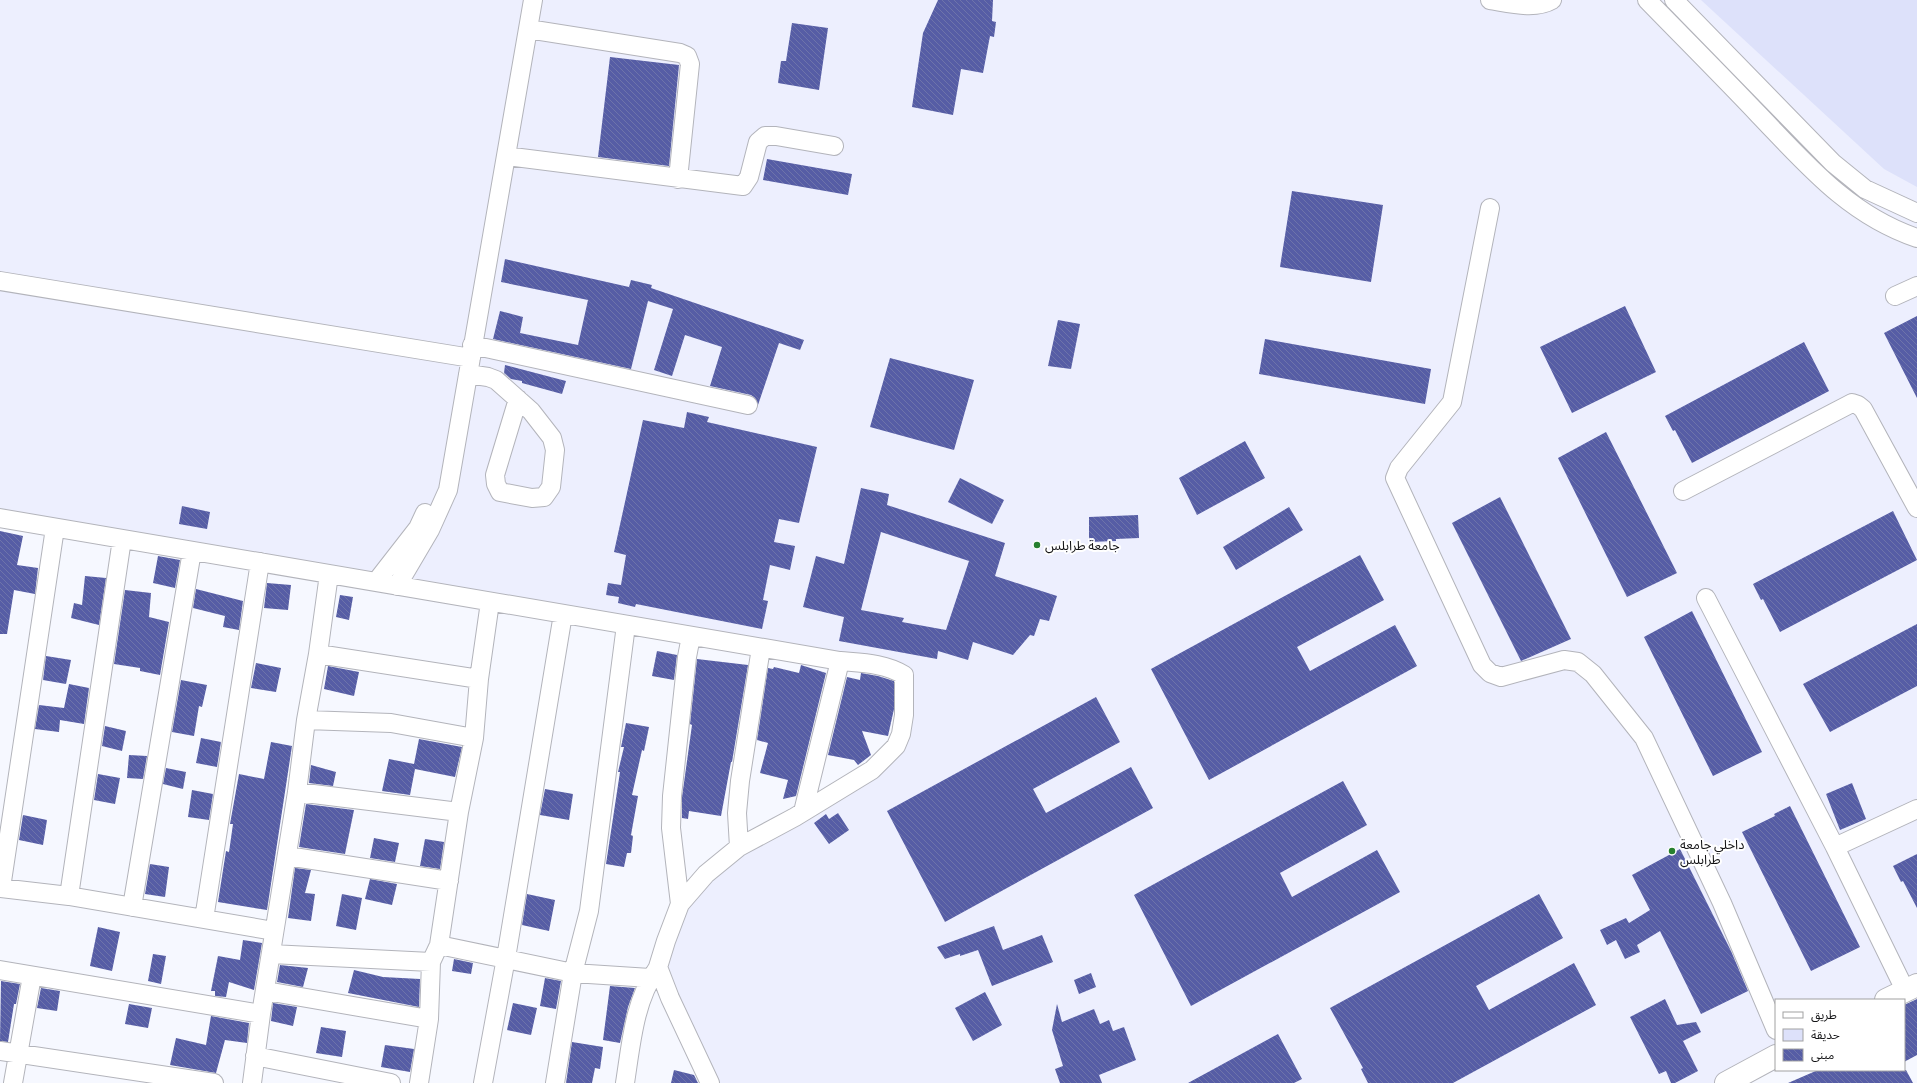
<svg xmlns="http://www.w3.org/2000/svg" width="1917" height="1083" viewBox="0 0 1917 1083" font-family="Bitter,'Noto Sans Arabic',serif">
  <defs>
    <pattern id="building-back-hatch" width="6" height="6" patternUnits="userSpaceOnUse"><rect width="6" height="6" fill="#565da5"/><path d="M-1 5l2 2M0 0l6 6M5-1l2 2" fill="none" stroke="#6e74aa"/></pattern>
  </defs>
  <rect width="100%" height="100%" fill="#f6f8ff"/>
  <path fill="#edeffe" d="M0,0H1917V985L1886,1000H1776V1056L1726,1083H710L658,967L666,941L706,874L896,746L904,675L0,518Z"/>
  <path fill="#dde1fa" d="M1701,0H1917V187L1884,169Z"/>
  <path fill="url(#building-back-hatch)" fill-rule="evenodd" d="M938,0H993L992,21L996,22L994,37L990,36L983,73L961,69L953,115L912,107L923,33Z
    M792,23L828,28L819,90L778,83L781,61H786Z
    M610,57L679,65L669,166L598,157Z
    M767,159L852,174L848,195L763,180Z
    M1292,191L1383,205L1371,282L1280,267Z
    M505,259L629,287L631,280L652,285L651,288L804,340L800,350L779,343L758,405L755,398L751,395L710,386L722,347L685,335L672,376L654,370L673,309L648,301L631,369L493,339L500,311L523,317L520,333L578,345L588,300L501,282Z
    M1625,306L1656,372L1572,413L1540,347Z
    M1917,316V398L1884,333Z
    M1058,320L1080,324L1071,369L1048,366Z
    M1265,339L1431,369L1425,404L1259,374Z
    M1804,342L1829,391L1692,463L1675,430L1673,431L1665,416Z
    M890,358L974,380L954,450L870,427Z
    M505,365L566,381L562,394L522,383V381L511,379L504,373Z
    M687,412L709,417L707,422L817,447L799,523L779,519L774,542L795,546L790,570L770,565L763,600L768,601L762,629L636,604L635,607L618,603L619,597L606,595L608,583L621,585L626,555L614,552L643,420L684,428Z
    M1606,432L1677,573L1627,597L1558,458Z
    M1245,441L1265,478L1197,515L1179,478Z
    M960,478L1004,500L992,524L948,502Z
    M861,488L889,494L887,505L1005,543L995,576L1057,596L1049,621L1040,619L1034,636L1030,635L1013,655L973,642L968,660L938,651L937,659L839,641L844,617L803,607L816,556L844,564ZM881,532L969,561L946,630L902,622L904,618L861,610Z
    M1500,497L1571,639L1521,661L1452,523Z
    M182,506L210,512L207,529L179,524Z
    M1289,507L1303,530L1236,570L1223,547Z
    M1893,511L1917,560L1780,632L1763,599L1761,600L1753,584Z
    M1138,515L1139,538L1116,539V541L1089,542V517Z
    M0,531L23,536L17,565L38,568L35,594L14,590L7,634H0Z
    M1360,555L1384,600L1297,647L1310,671L1395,625L1417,666L1209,780L1151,669Z
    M158,556L180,560L175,588L153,583Z
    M85,576L106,578L99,625L71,618L74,603L82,605Z
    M267,583L291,585L288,610L264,608Z
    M196,589L243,601L239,630L223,627L225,616L193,608Z
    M125,590L151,593L149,617L169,622L160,675L140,671V668L114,664Z
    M340,595L353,597L349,620L336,617Z
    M1692,611L1762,752L1713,776L1644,637Z
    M1917,624V686L1830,732L1803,684Z
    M657,651L677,655L674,680L652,676Z
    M46,656L71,660L66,684L43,680Z
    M697,659L748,665L732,762H731L721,816L689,811L688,819L682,818V797L692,725L690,724Z
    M256,663L281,668L276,692L251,688Z
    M801,665L826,673L796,796L783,799L788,780L760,773L768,743L757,740L768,668L773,669L774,667L799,673Z
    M328,666L359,672L354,696L324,689Z
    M861,673L878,676L894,681V709L888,736L862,731L871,755L858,765L854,760L828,755L847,677L860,680Z
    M181,680L207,685L202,707L199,706L194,736L172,732Z
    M69,684L89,688L84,724L60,720L59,732L35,729L39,705L64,708Z
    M1096,697L1120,742L1033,789L1046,813L1131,767L1153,808L945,922L887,811Z
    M626,723L649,727L644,751L642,750L632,795L638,796L631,835L633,836L631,853H627L624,867L606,864L620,772H618L624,747H621Z
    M105,726L126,731L122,751L102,746Z
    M201,738L221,742L217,767L196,763Z
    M419,739L462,747L455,777L415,769L410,795L382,791L389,759L414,764Z
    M271,742L292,746L267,910L218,902L226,851L229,852L233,824H230L239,774L264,779Z
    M129,755L147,756L143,779L127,778Z
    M311,765L336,772L333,786L309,783Z
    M166,768L186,772L183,789L163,784Z
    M98,774L120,778L115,804L94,800Z
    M1343,781L1367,825L1280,873L1292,897L1377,850L1400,892L1191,1006L1134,895Z
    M1852,783L1866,819L1840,830L1826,794Z
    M545,789L573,794L569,820L540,815Z
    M192,790L213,794L209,820L188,817Z
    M306,804L354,810L345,854L299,847Z
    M1790,806L1860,947L1811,971L1742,832L1775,816L1774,814Z
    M838,813L849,830L829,844L814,823L826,814L829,819Z
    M23,815L47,820L43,845L19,840Z
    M374,838L399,843L395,862L370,858Z
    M425,839L444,842L440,869L420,866Z
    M1680,849L1731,951L1748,991L1701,1014L1660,931L1637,945L1640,952L1625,959L1616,940L1607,945L1600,930L1626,918L1629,923L1650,910L1632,875Z
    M1917,854V908L1903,881L1901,882L1893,866Z
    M150,864L169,867L165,897L145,894Z
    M295,868L311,870L305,893L315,894L311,921L288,918Z
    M370,879L397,884L392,905L365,899Z
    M342,894L362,898L356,930L336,926Z
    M527,894L555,900L549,931L522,925Z
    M1539,894L1563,938L1476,986L1489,1010L1574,963L1596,1005L1453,1083H1368L1361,1069L1363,1068L1330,1008Z
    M994,926L1003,950L1042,935L1053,962L992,986L978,950L960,956V954L945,959L937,947Z
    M98,927L120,932L112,971L90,966Z
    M243,940L262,943L254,990L229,982L226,997L215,996V991H211L218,956L240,960Z
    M153,954L166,956L161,984L148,981Z
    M454,959L473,963L471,974L452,971Z
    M280,965L308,968L303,987L277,982Z
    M354,970L383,977L420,979L419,1007L348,993Z
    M1091,973L1096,987L1079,994L1074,980Z
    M545,978L561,981L556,1009L540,1006Z
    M1,981L20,984L16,1004H14L8,1042L0,1041Z
    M610,986L635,988L628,1007L620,1043L603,1040Z
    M41,988L60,991L57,1011L37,1008Z
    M985,992L1002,1025L973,1041L955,1008Z
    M1665,999L1677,1025L1696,1022L1701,1032L1683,1041L1698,1071L1675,1083H1671L1666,1071L1659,1074L1630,1017Z
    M1917,999V1055L1904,1062V1005Z
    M273,1003L297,1007L293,1026L271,1021Z
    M513,1003L537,1008L531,1035L507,1030Z
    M129,1004L152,1008L148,1028L125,1024Z
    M1057,1004L1062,1022L1094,1009L1100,1024L1109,1020L1113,1031L1124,1027L1136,1060L1099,1075L1102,1083H1060L1055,1069L1063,1066L1052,1030Z
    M211,1016L249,1023L247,1043L225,1040L216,1073L170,1065L176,1038L206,1045Z
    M321,1027L346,1031L342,1057L316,1053Z
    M1278,1034L1302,1079L1294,1083H1188Z
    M572,1042L603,1047L600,1069L595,1068L592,1083H566Z
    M385,1045L414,1049L410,1072L381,1067Z
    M674,1070L694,1075L698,1083H671Z
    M1818,1070H1906L1913,1083H1788Z"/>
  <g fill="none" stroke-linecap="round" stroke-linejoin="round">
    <defs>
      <path id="minor" d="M1490,0C1509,3 1535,10 1552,0
        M1647,0C1684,38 1722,76 1759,115C1807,165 1849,215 1917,238
        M1674,0L1833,163L1865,189L1917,213
        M528,29L680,53L687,56L690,64L678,179
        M506,156L743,186L749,177L758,142L765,136H776L834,146
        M1490,208L1452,402L1399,468L1395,478L1482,665L1490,673L1501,677L1564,660L1578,662L1593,674L1644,738L1722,903L1776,1030
        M0,281L471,358
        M1895,296L1917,286
        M472,345L748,405
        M468,374L488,377L496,380L531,411L552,438L555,450L551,487L544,497L532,498L500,492L496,484L495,475L518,399
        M1683,491L1852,403L1858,405L1863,409L1917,508
        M0,518L840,661C862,663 884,663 904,675V715L901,734L896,746L872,770L795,817L739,847L706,874L680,904L666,941L658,967L670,998L710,1083
        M376,582L418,528L425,513
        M397,586L430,530L448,490L533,0
        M1706,598L1835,847L1905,990
        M318,654L479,679
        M306,720L391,723L474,738
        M297,792L459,812
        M803,812L840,661
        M739,847L737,813L740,781L761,648
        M1835,847L1917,809
        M287,856L449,881
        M0,888L69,896L274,931
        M1,888L55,528
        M69,896L122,539
        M680,904L671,828L672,796L687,657L691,636
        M132,907L192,551
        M204,919L260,562
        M439,945L573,973L650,978
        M271,954L431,962
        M0,970L261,1014
        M266,991L429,1019
        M0,1051L214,1083
        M255,1056L391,1083
        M13,1083L32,976
        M252,1083L261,1014L297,792L306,720L318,654L329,574
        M419,1083L429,1019L431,962L439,945L459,812L474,738L479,679L490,602
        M483,1083L506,958L563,614
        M555,1083L573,973L589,911L626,625
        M625,1083C631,1045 634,1001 657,969"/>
      <path id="major" d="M1886,1000L1917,985
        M1726,1083L1776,1056"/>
    </defs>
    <use href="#minor" stroke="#b3b4bb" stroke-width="20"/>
    <use href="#major" stroke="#b3b4bb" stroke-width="24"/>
    <use href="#minor" stroke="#fff" stroke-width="18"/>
    <use href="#major" stroke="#fff" stroke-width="22"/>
  </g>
  <g fill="#27802f" stroke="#fff" stroke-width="1.5">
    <circle cx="1037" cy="545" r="4"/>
    <circle cx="1672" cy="851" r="4"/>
  </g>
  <g text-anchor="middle" stroke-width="4" stroke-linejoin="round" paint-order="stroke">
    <g font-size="13" fill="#141416" stroke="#fff" text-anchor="start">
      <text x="1045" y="550">جامعة طرابلس</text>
      <text x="1680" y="849">داخلي جامعة<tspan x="1680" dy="15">طرابلس</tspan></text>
    </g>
  </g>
  <rect x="1775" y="999" width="130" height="72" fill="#ffffff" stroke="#a1a1a2"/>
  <rect x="1783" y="1012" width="20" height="6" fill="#ffffff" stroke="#a1a1a2"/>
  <text x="1811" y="1019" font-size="12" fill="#141416">طريق</text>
  <rect x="1783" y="1029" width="20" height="12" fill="#dde1fa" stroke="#a1a1a2"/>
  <text x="1811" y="1039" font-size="12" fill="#141416">حديقة</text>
  <rect x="1783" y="1049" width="20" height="12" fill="url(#building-back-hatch)" stroke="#a1a1a2"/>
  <text x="1811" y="1059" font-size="12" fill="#141416">مبنى</text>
</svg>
